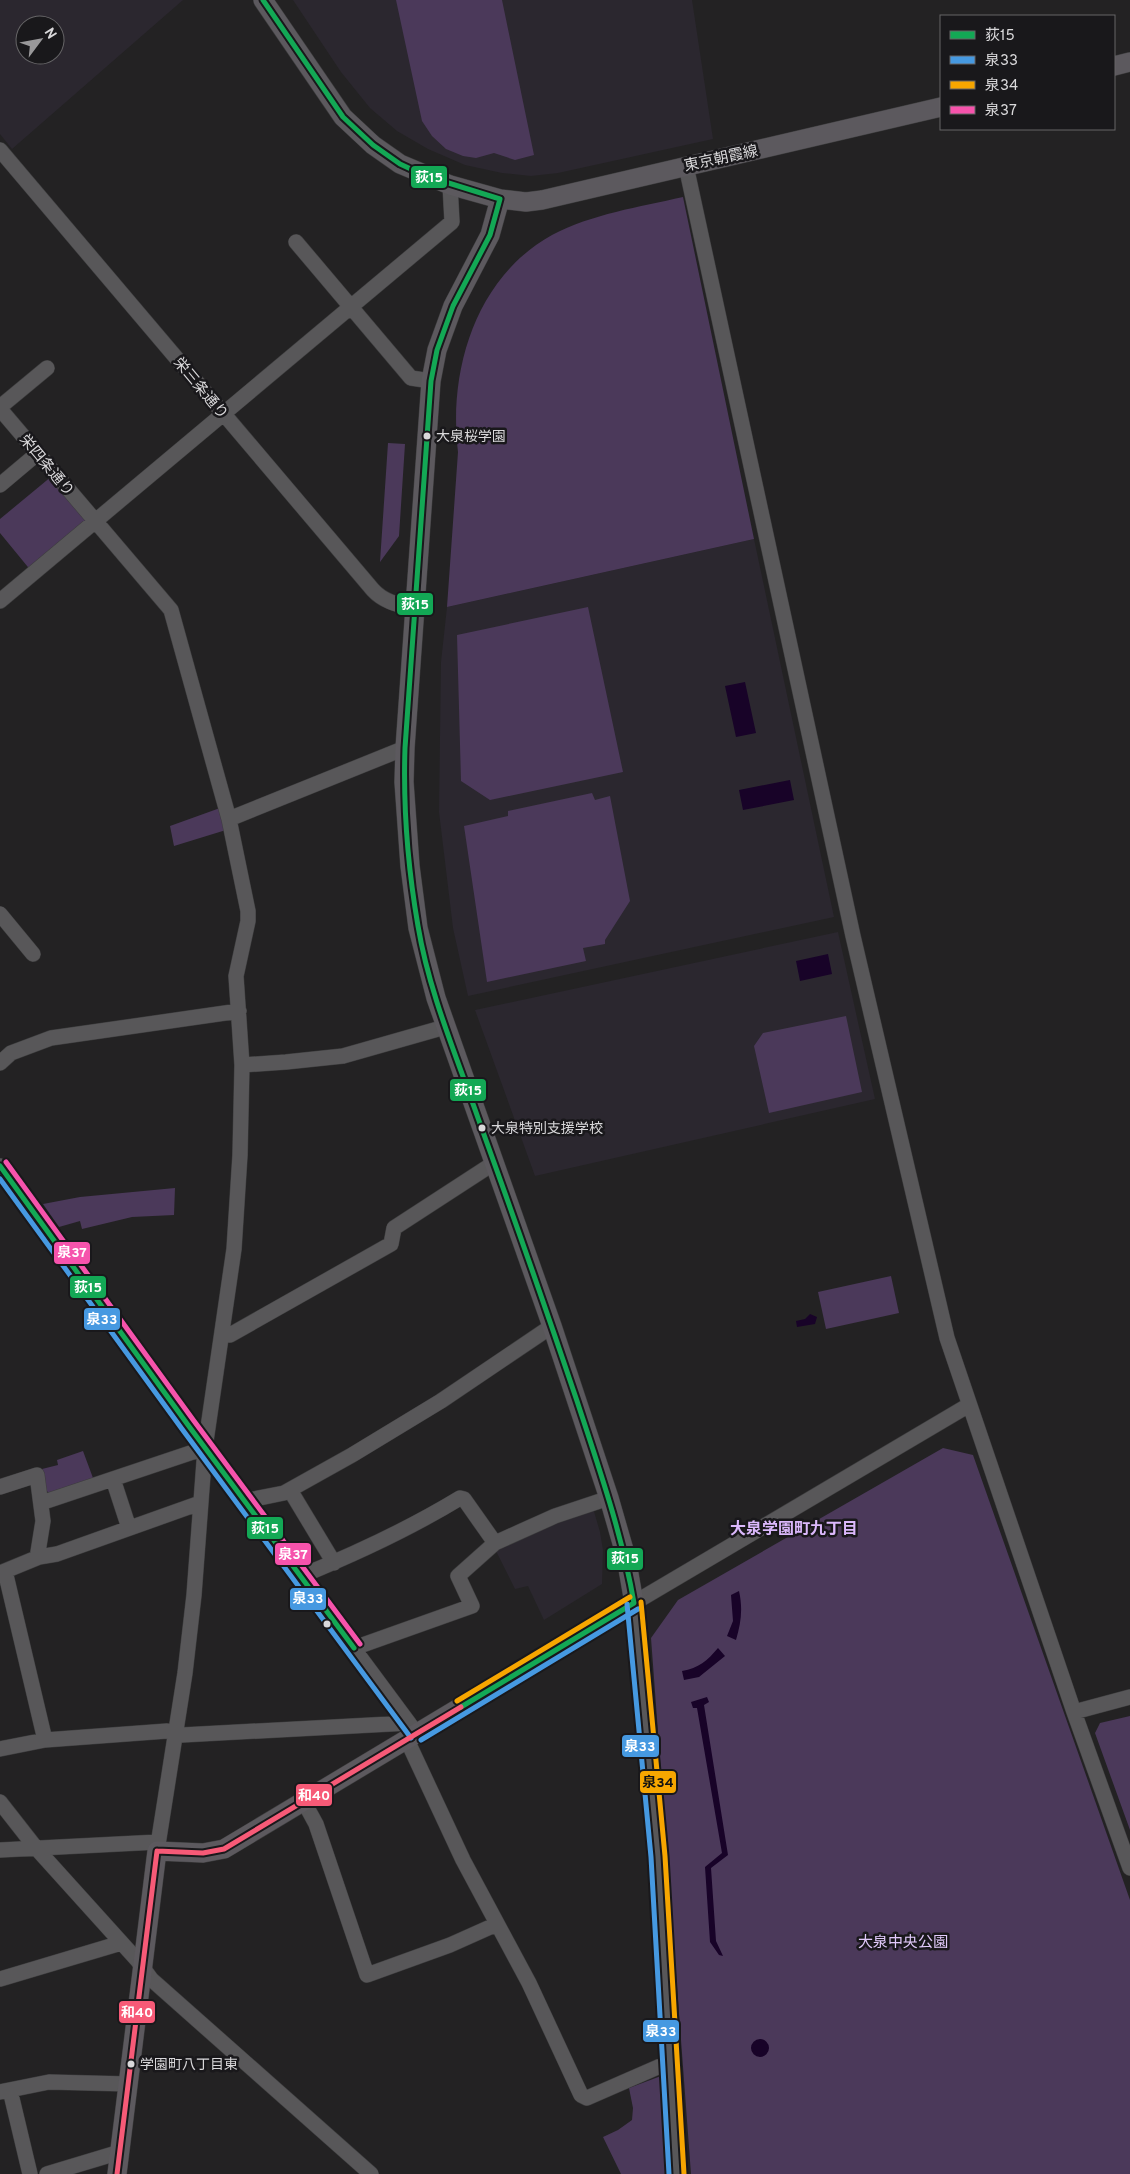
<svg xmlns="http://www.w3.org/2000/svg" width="1130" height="2174" viewBox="0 0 1130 2174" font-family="Overpass,'Noto Sans JP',sans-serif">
  <rect width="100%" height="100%" fill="#232223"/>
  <path fill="#2b272f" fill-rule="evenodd" d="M0,0H183L12,149L0,134ZM25,25H55V55H25Z
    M293,0H692L713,139L558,173L531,176L502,173L465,165L428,149L397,131L370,108L341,72Z
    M754,539L834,917L468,996L453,928L439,812L441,662L447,607Z
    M838,932L875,1099L535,1176L475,1010Z
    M593,1508L600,1532L603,1550L602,1584L544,1620L528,1586L515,1589L496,1551L549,1524Z"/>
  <path fill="#4b395a" d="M396,0H502L534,155L515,160L494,153L476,158L463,156L446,149L432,136L422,121Z
    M683,197L754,539L447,607L458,452C448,370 476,277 552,235C592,214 639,207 683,197Z
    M388,443L405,444L399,536L380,562Z
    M52,476L86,517L85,525L32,572L0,533V519Z
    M588,607L623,772L490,800L461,781L457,635Z
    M592,793L595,800L610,796L630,901L605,940V944L583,948L586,961L487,982L464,826L508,816V811Z
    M220,808L226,830L174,846L170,826Z
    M846,1016L862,1092L769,1113L754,1046L763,1033Z
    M175,1188L174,1215L132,1217L82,1229L80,1221L59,1227L43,1204L80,1197Z
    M891,1276L899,1313L826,1329L818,1292Z
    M943,1448L973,1455L1130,1900V2174H691L651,1638L678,1600Z
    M83,1451L93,1478L50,1493L44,1490L42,1469L58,1465L57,1460Z
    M1130,1716V1830L1095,1733L1100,1723Z
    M661,2076L669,2174H621L603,2137L618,2130L632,2120L633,2108L629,2088Z"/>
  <path fill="#180328" d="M745,682L756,733L736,737L725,686Z
    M790,780L794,800L743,810L739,790Z
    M828,954L832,974L800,981L796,961Z
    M810,1314L817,1317L815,1324L797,1327L796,1321L805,1319Z
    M739,1591C743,1609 741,1623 736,1640L727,1636L733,1621L731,1595Z
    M718,1648L725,1656L699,1677L684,1680L682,1671C699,1668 707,1661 718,1648Z
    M707,1697L709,1702L704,1705L728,1855L711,1868L716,1941L723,1956L719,1955L710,1942L705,1867L722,1853L697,1708H693L691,1702Z
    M751 2048a9 9 0 1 1 18 0a9 9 0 1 1-18 0Z"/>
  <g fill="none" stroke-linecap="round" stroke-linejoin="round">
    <defs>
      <path id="minor" d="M0,150L373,590C384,602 399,605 414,609
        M686,166L853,936L947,1338L1074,1712L1130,1868
        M296,242L411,378L431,381
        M0,407L47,368
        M0,409L171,610L229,819L248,911V921L236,976L242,1065L240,1155L234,1249L205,1448L194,1595L185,1673L157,1851
        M0,485L38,453
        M0,601L452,222L450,185
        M229,819L405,748
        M0,914L33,954
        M0,1063L11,1053L51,1038L239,1011
        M242,1065L286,1062L343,1056L445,1027
        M0,1166L188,1425L417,1734
        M223,1334L230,1335L391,1244L394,1228L494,1163
        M113,1479L129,1528
        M0,1487L37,1475L43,1521L38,1552L39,1557
        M290,1490L334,1563
        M244,1501L284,1493L352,1455L441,1401L552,1326
        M41,1503L205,1448
        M5,1571L45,1740
        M0,1573L39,1557L57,1554L200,1503
        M301,1576C355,1554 409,1529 460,1498L464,1499L495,1543
        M354,1648L472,1606L458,1576L495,1543L555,1516L609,1498
        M1074,1712L1130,1697
        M407,1740L463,1860L529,1983L581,2095L587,2098L658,2067L672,2065
        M0,1749L45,1740L167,1731L182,1735L409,1723
        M0,1802L36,1848L138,1961L151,1979L371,2174
        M304,1802L316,1824L367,1975L450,1945L497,1924
        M0,1850L158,1842
        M0,1979L121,1943
        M10,2090L30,2174
        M0,2092L49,2082L129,2084
        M47,2174L120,2152
        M677,2174L658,1856L634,1603L969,1405"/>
      <path id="major" d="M263,0L343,117L373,145L400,164L450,185L500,199L526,202L542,200L941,107
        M1114,66L1130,62
        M117,2174L157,1851L203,1853L224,1849L634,1603L626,1557L609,1498L552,1326L436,998L418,928L410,866L404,782L405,748L431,381L437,350L453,306L490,235L500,199"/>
    </defs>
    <use href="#minor" stroke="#3d3d3e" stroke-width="16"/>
    <use href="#major" stroke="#3d3d3e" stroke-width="20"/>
    <use href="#minor" stroke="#585759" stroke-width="15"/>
    <use href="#major" stroke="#5c595e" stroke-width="19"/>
    <defs>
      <path id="bus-1" d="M263,0L343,117L373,145L400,164L426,176L500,199L490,235L453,306L437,350L431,381L405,748C403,807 408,868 418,926C429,992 456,1055 478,1118C512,1212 545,1306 577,1401C599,1468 622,1534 634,1603L461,1707
        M0,1166L188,1425L354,1648"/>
      <path id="bus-2" d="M0,1179L182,1429L411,1738
        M627,1604L651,1857L669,2174
        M421,1740L638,1609"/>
      <path id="bus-3" d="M641,1602L665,1856L684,2174
        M457,1701L630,1597"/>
      <path id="bus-4" d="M6,1162L194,1421L360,1644"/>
      <path id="bus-5" d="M157,1851L203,1853L224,1849L461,1707
        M117,2174L157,1851"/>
    </defs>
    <use href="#bus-1" stroke="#19181b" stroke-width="9"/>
    <use href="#bus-2" stroke="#19181b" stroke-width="9"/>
    <use href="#bus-3" stroke="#19181b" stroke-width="9"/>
    <use href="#bus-4" stroke="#19181b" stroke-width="9"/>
    <use href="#bus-5" stroke="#19181b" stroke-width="9"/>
    <use href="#bus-1" stroke="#13a855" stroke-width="5"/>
    <use href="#bus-2" stroke="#4699e1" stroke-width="5"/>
    <use href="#bus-3" stroke="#f7a600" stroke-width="5"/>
    <use href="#bus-4" stroke="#f653ac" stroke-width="5"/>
    <use href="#bus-5" stroke="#f75a77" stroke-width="5"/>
  </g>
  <g fill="#d9d8da" stroke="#19181b" stroke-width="2">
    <circle cx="427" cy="436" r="4.5"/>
    <circle cx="482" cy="1128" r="4.5"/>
    <circle cx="327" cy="1624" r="4.5"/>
    <circle cx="131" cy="2064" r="4.5"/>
  </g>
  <g text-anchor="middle" stroke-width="5" stroke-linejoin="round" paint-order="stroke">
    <g font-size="14" fill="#d9d8da" stroke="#19181b" text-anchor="start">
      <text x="436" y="441">大泉桜学園</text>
      <text x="491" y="1133">大泉特別支援学校</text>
      <text x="140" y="2069">学園町八丁目東</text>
    </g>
    <g font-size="15" fill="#d9d8da" stroke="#19181b">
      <text transform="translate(721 158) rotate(-12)" y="5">東京朝霞線</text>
      <text transform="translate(201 388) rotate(50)" y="5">栄三条通り</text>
      <text transform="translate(47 465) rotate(50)" y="5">栄四条通り</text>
    </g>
    <g font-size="15" fill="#e1c9fa" stroke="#19181b">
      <text x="903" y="1947">大泉中央公園</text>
    </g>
    <g font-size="16" font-weight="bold" fill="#dbb8fc" stroke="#19181b">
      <text x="794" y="1534">大泉学園町九丁目</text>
    </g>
  </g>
  <g stroke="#19181b" stroke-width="2">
    <rect x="410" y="165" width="38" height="24" rx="5" fill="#13a855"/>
    <rect x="396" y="592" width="38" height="24" rx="5" fill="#13a855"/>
    <rect x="449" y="1078" width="38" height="24" rx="5" fill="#13a855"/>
    <rect x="53" y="1241" width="38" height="24" rx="5" fill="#f653ac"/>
    <rect x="69" y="1275" width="38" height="24" rx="5" fill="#13a855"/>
    <rect x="83" y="1307" width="38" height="24" rx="5" fill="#4699e1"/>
    <rect x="246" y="1516" width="38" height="24" rx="5" fill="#13a855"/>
    <rect x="274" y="1542" width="38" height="24" rx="5" fill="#f653ac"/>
    <rect x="606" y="1547" width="38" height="24" rx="5" fill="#13a855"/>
    <rect x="289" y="1587" width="38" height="24" rx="5" fill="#4699e1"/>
    <rect x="621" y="1734" width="39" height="24" rx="5" fill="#4699e1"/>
    <rect x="639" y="1770" width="38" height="24" rx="5" fill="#f7a600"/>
    <rect x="295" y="1783" width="38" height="24" rx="5" fill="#f75a77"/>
    <rect x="118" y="2000" width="38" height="24" rx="5" fill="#f75a77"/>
    <rect x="642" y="2019" width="38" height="24" rx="5" fill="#4699e1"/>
  </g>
  <g font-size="14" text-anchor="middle" font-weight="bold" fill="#fff">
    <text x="429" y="182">荻15</text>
    <text x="415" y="609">荻15</text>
    <text x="468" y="1095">荻15</text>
    <text x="72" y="1257">泉37</text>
    <text x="88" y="1292">荻15</text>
    <text x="102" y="1324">泉33</text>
    <text x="265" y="1533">荻15</text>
    <text x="293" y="1559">泉37</text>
    <text x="625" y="1563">荻15</text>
    <text x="308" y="1603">泉33</text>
    <text x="640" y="1751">泉33</text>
    <text x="314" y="1800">和40</text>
    <text x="137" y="2017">和40</text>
    <text x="661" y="2036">泉33</text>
  </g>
  <g font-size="14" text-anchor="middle" font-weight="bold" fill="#111">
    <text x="658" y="1787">泉34</text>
  </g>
  <rect x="940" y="15" width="175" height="115" fill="#19181b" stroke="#666567"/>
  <rect x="950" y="31" width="25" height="8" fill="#13a855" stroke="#666567"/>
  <text x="985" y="40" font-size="15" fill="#d9d8da">荻15</text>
  <rect x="950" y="56" width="25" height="8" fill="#4699e1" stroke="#666567"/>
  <text x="985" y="65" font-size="15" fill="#d9d8da">泉33</text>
  <rect x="950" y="81" width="25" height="8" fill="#f7a600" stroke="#666567"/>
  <text x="985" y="90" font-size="15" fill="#d9d8da">泉34</text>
  <rect x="950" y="106" width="25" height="8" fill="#f653ac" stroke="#666567"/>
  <text x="985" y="115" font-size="15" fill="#d9d8da">泉37</text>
  <g transform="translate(40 40) rotate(58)"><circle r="24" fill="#19181b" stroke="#666567"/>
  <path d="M0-4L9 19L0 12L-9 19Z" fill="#99989a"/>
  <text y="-8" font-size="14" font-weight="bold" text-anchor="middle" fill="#d9d8da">N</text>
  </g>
</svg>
